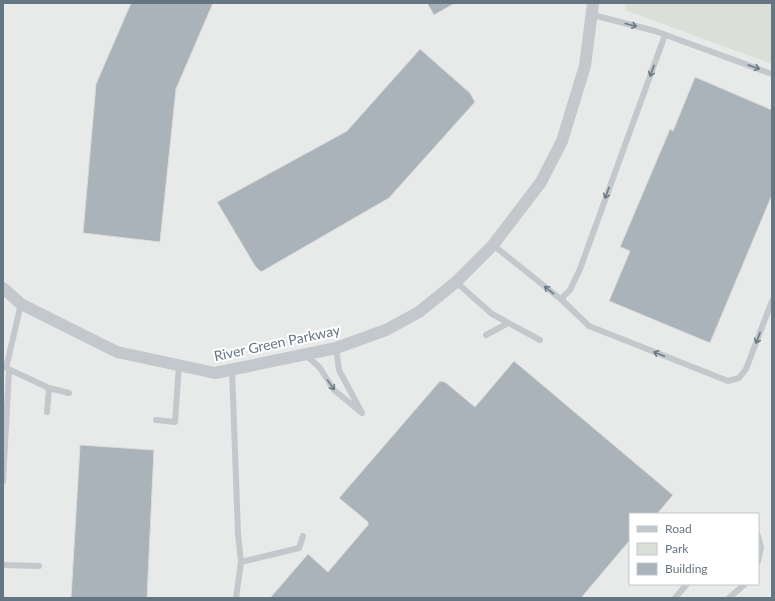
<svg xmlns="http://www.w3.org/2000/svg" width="775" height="601" viewBox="0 0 775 601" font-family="Lato,sans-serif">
  <rect width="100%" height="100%" fill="#fafaf8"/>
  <path fill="#e8e9e9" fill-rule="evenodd" d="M3,3H772V598H3ZM630,514H758V584H630Z"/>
  <path fill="#dadfd7" d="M626,3H772V64L625,10Z"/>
  <path fill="#aab3b9" stroke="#dcdcda" d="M131,3H213L176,89L160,242L83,233L96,84Z
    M427,3H455L434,15Z
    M420,49L470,93L475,102L389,198L261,272L255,266L217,202L347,131Z
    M695,77L772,110V195L710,343L609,301L630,251L620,247L670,129L673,131Z
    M514,361L673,495L657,514H630V540L581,598H270L308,554L328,572L368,525V522L339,498L440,381L445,382L475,407Z
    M80,445L154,450L147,598H71Z"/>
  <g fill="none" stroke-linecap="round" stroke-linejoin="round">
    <path stroke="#c3c8cc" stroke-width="6" d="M593,15L655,31L772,74
      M493,245L563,301L589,326L728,381L739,378L746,369L772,301
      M456,282L492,314L540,340
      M561,299L570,290L580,269L665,35
      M21,304L6,368L49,388L69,393
      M486,335L508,323
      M306,355L320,368L334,390L362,413L339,370L336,348
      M232,369L238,534L241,562L236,598
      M47,412L49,388
      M156,420L175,422L179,365
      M3,481L9,371
      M758,536L761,547L758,562
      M241,562L299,548L303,536
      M3,565L39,566
      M675,598L687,584
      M729,598L745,584"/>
    <path stroke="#c3c8cc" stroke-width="12" d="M3,288L21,304L117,352L215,373L336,348L386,330L419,312L456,282L493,245L541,182L562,141L585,66L593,3"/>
  </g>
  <defs><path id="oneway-shaft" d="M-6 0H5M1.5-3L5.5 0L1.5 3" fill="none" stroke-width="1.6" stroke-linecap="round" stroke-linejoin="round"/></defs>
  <g stroke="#6a7a87">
    <use href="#oneway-shaft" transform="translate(631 25) rotate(14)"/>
    <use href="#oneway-shaft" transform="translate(754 67) rotate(20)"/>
    <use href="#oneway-shaft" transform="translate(652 71) rotate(110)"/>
    <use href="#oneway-shaft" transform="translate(607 193) rotate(110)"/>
    <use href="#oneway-shaft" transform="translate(549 290) rotate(-141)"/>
    <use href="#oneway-shaft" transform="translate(758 338) rotate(111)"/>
    <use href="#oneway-shaft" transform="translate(659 354) rotate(-158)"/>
    <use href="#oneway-shaft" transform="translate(331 385) rotate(55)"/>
  </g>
  <g text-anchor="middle" stroke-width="4" stroke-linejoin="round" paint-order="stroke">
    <g font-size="14" fill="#657683" stroke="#fff">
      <text transform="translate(277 343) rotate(-12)" y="5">River Green Parkway</text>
    </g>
  </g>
  <rect width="775" height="601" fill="none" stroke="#657683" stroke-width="8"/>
  <rect x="629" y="513" width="130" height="72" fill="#ffffff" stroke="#c1c8cd"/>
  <rect x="637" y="526" width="20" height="6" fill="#c3c8cc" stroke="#c1c8cd"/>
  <text x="665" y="533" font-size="12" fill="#657683">Road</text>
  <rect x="637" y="543" width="20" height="12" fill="#dadfd7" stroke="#c1c8cd"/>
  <text x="665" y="553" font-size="12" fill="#657683">Park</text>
  <rect x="637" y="563" width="20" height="12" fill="#aab3b9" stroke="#c1c8cd"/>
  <text x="665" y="573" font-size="12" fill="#657683">Building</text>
</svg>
